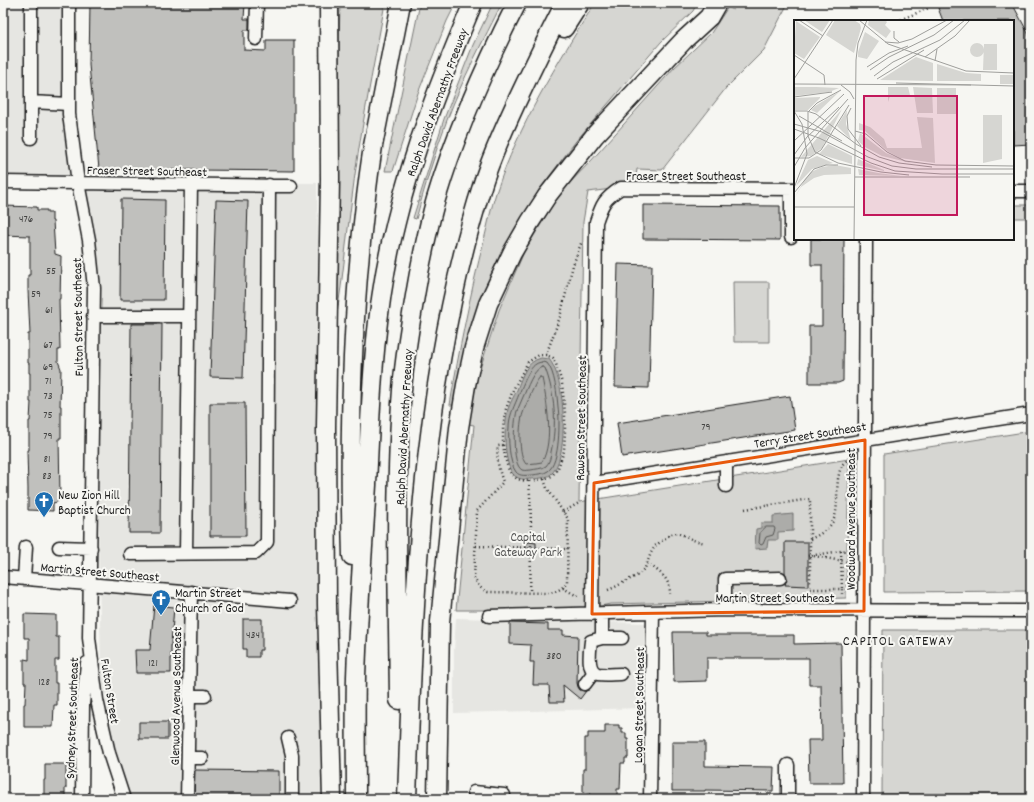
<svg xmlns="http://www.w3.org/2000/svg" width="1034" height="802" viewBox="0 0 1034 802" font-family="Dekko,sans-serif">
  <rect width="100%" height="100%" fill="#f6f6f2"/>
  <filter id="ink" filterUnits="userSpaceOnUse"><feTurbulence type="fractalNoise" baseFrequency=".025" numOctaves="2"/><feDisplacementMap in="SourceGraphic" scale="8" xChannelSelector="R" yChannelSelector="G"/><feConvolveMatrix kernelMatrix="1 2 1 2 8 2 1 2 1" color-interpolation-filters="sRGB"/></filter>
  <g filter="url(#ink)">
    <path fill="#e6e6e2" d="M3,3H70L71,127L85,183H317L326,799H128L120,780L101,671L95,366L85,184L3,182Z
      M456,618L645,623L644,708L454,713V651Z"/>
    <path fill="#d6d6d2" stroke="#797977" d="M340,3H385C373,70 359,137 351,205C346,241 343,278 337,314V281L339,222V48Z
      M420,3H456L447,21L418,93L393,171H385Z
      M493,3H502C483,41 462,80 447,120C435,152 425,186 416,219L413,218L444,119L473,45Z
      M595,3H697L693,11L661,42L576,141L539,190L487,284L476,315L454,405H450C459,350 470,295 484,240C488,224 491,208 496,193C519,125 557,63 595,3Z
      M734,3H788L764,50L726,88L662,170L637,169L635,184L612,189L588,192L583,222L579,502L849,459L846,598L610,604L582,610H456L474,425L468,424L478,375L499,310L524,252L560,193L590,162L674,68L711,33L728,7L733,10Z
      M1013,205H1031V218H1013Z
      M733,282H769V342H734Z
      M1031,431V591L884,592V454Z
      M883,630H1031V794H882Z"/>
    <path fill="#acaca9" stroke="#727271" d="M541,358L549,359C562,375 564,413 563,432C563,443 560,468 550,475C546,478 535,479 530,479C524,480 517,479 513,474C503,462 504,424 508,409C510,403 514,396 517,390C522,376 526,362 541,358Z
      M793,514V531L778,532V540H768L767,548L755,549L756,529L761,528V523H773V516Z"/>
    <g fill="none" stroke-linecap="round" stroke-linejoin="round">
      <path stroke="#565654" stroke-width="1" d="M542,362L547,363C555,372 557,395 558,407C560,420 560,463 548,471C544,474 537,474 533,475C527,475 520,477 516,472C509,463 508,438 509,427C509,419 512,411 515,404C519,395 528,368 536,364C537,363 541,362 542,362Z
        M542,367L545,368C555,394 557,425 551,452C551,457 549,463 546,466C542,469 535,469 531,470C528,470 525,471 522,470C511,464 514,421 517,411C519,406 521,402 523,397C527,389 533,369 542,367Z
        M540,377L542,378C547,402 554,440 542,462L536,463L526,464C518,455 519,424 523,413C525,406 529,400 531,393C534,388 536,381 540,377Z
        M766,527H774L775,529L773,535L766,537L763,544L761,545L759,543L760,533Z"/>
    </g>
    <path fill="#c0c0bd" stroke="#1c1c1c" d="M90,3H245L244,19H249V30H244V50L266,51V40H294V171L99,169L89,65Z
      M944,3H1011L1013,6V5L1028,33L1031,42V144L1013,145V21H943L938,8Z
      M121,199L165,200L164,300H120Z
      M216,200L248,201L243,378L210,377Z
      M643,205L780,206V240L643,239Z
      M3,206L37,207V210H47V213H52V221H53L55,254L61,256L60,299H59L60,350H58V361L61,369L60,406H61V438H59L60,496H58V501L57,502L53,503V511L28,510V489L27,450H29V421H30L31,402H30V373H29V363H28V334H30L28,290V275H30V236L3,235Z
      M811,239H844L843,381L838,383H809V326H822V265H811Z
      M618,264L652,265L649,388L615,387Z
      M131,324H162L160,533H129Z
      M790,396L795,430L622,457L617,423Z
      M210,403H245L246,536H210Z
      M529,542L536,543V550L533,553H528L526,550V545Z
      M785,542H808V586L785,585L787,578L785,573Z
      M154,605L174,607L171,644V673H136L135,650H150Z
      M24,614L56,615V637H59V660H55V683H57V705H54L53,727H24V704H25L26,683H24V659L29,660V638H24Z
      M243,619H262V650H259V657H246V649H243Z
      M510,623L548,624V630H563V635L578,636L577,683L578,687L580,690L584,691H586L580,699L563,685L564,702H550L549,685H533L534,662H530L531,645L510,644Z
      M673,632H706V635H794V644L841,643L843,783H809L808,740H822L821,685H809V658H707V681L674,682Z
      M139,722H168V739H139Z
      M605,725H619V728H622V733H626V739H628V758H625V763H621L620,789H617V799H590V793L583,792V769H585V738H588V733H605Z
      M672,742H705V766L774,767L773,791L705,790V791H672Z
      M45,764H66V788H65V799H44V780H45Z
      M195,770L279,771V799H194Z"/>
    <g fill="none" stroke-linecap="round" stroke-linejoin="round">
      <defs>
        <path id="minor" d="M69,3V114L78,183L89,240L94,288L89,638L97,700L109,753L124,799
          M256,39L257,3
          M31,102L69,104
          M31,138V3
          M3,182L291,186
          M1013,191H1031
          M791,237V189
          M93,316H189
          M726,462V486
          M594,483L1031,414
          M59,547L91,548
          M186,553L191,184
          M130,554L256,553L267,542L269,185
          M3,577L290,601
          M24,579L26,547
          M725,610V579L780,578
          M592,614L596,222C602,204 604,199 621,188L795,189
          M602,614V638H622
          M489,616L725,610L1031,611
          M602,638L591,641C590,651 586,671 598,674C605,675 614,674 621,674
          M585,684L594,672
          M189,696H205
          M288,738L292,755V799
          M188,758H202
          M474,792L504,795
          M82,799L83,705L87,663
          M187,799L191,592
          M650,799L653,612
          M788,799V765
          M863,799L866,239"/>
        <path id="highway" d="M329,3L330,179L326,427L327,605L332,799
          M564,28L580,3
          M352,556C348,420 352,282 373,146L401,3
          M399,700C398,597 394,493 402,390C405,351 412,312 419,273C424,248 429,223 436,199C456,131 485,66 517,3
          M356,799C356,758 355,717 356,677C358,613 363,549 367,485C371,397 374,308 396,222C414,147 443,74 473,3
          M407,799C414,593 420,381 483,183C492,155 504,129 516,103C532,69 548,36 565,3
          M437,799L440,622L459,428L466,385L474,348L488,304L512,253L530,222L547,196L595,135L684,40L709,17L717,3"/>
      </defs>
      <use href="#minor" stroke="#1c1c1c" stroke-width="15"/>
      <use href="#highway" stroke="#1c1c1c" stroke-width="21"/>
      <path stroke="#1c1c1c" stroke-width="2.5" stroke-dasharray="1 3" stroke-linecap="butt" d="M897,21L929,8
        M546,355L560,317L573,265L582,241
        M503,445C508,475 510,485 544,479L552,476L558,468L564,451L565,431V413L562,383L556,364L553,358L546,355H539L528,362L522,373L513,390L506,409L503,428V445L498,446C496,458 499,471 503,482L477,511L474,578C478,585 480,589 488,592L550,593C558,591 562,589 567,582L568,519L547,488L544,479
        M529,481C532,518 531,556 530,593
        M745,509L810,499V589H842V594
        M563,512L579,503
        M810,539C843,525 835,509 838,479C839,474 840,468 843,464C845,462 848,460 850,458
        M476,546L567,549
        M841,551L842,589
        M808,556L848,550
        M814,556L848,562
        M647,563C659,572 670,577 670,594
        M563,588C569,591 575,596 581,596
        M608,590L613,588L638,575L645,568L651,553L655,546L671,534L677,533L686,536L693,540L705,543"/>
      <use href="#minor" stroke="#f6f6f2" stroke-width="12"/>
      <use href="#highway" stroke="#f6f6f2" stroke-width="18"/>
    </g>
  </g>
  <path fill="none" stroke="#e8590c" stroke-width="3" stroke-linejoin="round" d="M865,440L864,611L592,614L594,483Z"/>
  <defs>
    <symbol id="church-pin" viewBox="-11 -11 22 30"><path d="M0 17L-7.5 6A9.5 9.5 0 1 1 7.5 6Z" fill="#1f6fb2" stroke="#f6f6f2"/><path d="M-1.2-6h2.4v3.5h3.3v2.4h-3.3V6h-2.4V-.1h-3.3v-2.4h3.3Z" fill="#fff"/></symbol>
  </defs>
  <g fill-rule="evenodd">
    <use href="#church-pin" x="33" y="490" width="22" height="30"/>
    <use href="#church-pin" x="150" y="588" width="22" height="30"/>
  </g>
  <g text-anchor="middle" stroke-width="4" stroke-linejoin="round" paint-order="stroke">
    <g font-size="11" fill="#454544">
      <text x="26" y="222">476</text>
      <text x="51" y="274">55</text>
      <text x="36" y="297">59</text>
      <text x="49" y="313">61</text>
      <text x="48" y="348">67</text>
      <text x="48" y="370">69</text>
      <text x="48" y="384">71</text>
      <text x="48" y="399">73</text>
      <text x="48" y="418">75</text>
      <text x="706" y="430">79</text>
      <text x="48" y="439">79</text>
      <text x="47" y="462">81</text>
      <text x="47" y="479">83</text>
      <text x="253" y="638">434</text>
      <text x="554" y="659">380</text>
      <text x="153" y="666">121</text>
      <text x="44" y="685">128</text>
    </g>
    <g font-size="13" fill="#1c1c1c" stroke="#f6f6f2">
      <text transform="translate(436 102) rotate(-70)" y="5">Ralph David Abernathy Freeway</text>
      <text transform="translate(147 170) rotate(1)" y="5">Fraser Street Southeast</text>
      <text x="686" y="180">Fraser Street Southeast</text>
      <text transform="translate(77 317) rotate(-91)" y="5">Fulton Street Southeast</text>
      <text transform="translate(580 418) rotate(-89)" y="5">Rawson Street Southeast</text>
      <text transform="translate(403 427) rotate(-87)" y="5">Ralph David Abernathy Freeway</text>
      <text transform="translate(810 434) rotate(-9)" y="5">Terry Street Southeast</text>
      <text transform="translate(850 519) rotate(-90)" y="5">Woodward Avenue Southeast</text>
      <text transform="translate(100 571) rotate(5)" y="5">Martin Street Southeast</text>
      <text x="775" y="602">Martin Street Southeast</text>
      <text transform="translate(111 691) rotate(81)" y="5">Fulton Street</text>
      <text transform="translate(175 696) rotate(-89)" y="5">Glenwood Avenue Southeast</text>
      <text transform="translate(638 705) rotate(-89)" y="5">Logan Street Southeast</text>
      <text transform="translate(71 718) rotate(-88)" y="5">Sydney Street Southeast</text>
    </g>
    <g font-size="13" fill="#1c1c1c" stroke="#f6f6f2" text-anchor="start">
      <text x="58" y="499">New Zion Hill<tspan x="58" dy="15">Baptist Church</tspan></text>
      <text x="175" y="597">Martin Street<tspan x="175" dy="15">Church of God</tspan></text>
    </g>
    <g font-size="13" fill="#545453" stroke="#f6f6f2">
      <text x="528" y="541">Capital<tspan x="528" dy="15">Gateway Park</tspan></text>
    </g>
    <g font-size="14" letter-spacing="1" fill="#1c1c1c" stroke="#f6f6f2">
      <text x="898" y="645">CAPITOL GATEWAY</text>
    </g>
  </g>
  <g transform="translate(794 20)">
    <rect width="220" height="220" fill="#f6f6f2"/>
    <path d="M10,0H36L28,12ZM41,0H60L66,4L67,8L60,33L32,15ZM75,0H91L93,2L91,5L97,11L92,18L74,5ZM2,1L26,17L10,39L0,33ZM71,12L85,21L73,39L64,37V32ZM176 30a7 7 0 1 1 14 0a7 7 0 1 1-14 0ZM190,24H203V50H189ZM122,37L139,43V61L86,60ZM143,44L172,53L187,54V61H143ZM206,55H220V64H206ZM0,67H22L45,68L35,72L0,76ZM94,67H114L116,75L96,76L94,82ZM119,67L138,68L139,93H123ZM143,68H162V94H143ZM46,71L23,93L17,90L21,86ZM0,78L26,77V78L14,90H0ZM48,89L28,128L17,136L7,137ZM53,90L52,104L57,120L43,106ZM189,95H208V139L189,143ZM123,97L139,98L141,143L106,138L93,131L71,111L65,110V103L76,107L90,119L93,128H128ZM66,113L92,133L117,143L88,136L71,127L64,121ZM34,124L58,136V144L25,134ZM23,136L39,143L18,149L2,166L14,140ZM64,139L90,150V151L63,145ZM41,145L57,148V154L30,155L20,158L7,167L0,179L11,159L17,152L28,147ZM64,149L84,153L107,156L65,155Z" fill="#d6d6d2"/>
    <path fill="none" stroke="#9f9f9c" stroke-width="1" d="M5,0L29,16M65,0L94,24L172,51L220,53M100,11V18L105,22M91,22L104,23L118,19L153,0M0,35L30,55L31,65M131,37L161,16L176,0M141,41L143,29M73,47L95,33L114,26M76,50L95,37L140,15L160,0M80,56L99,42L146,20L171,0M0,59L39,0M83,59L130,30M102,63L220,66M0,64L177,65M47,65L56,72L60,79M47,70L23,83L14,92V116L21,132L44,143L87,152L115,155M0,77L38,72M57,88L53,96L54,109L67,126M0,91H13L22,94L62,124L85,137L105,143L138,147M0,91L8,104L13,134L0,168M5,96L48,121M0,104L28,112L74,137L98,146L122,149H220M0,109L25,118L77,143L101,151L148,154H220M61,111L72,114L93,132L111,141L142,145L220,146M0,121L50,74M0,135L13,117L45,87M0,138H15L27,130L55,85M0,147L11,128L54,79M61,157H176M0,173L20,149L32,145H44M0,187H60M60,220L62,40L64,23L73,0"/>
    <path fill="#c2185b" fill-opacity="0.15" stroke="#c2185b" stroke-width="2" d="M70,76H163V195H70Z"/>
    <rect width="220" height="220" fill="none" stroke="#1c1c1c" stroke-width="2"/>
  </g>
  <rect width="1034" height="802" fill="none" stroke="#f6f6f2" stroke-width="16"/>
  <rect x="8" y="8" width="1018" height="786" fill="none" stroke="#1c1c1c" stroke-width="1.5" filter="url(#ink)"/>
</svg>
